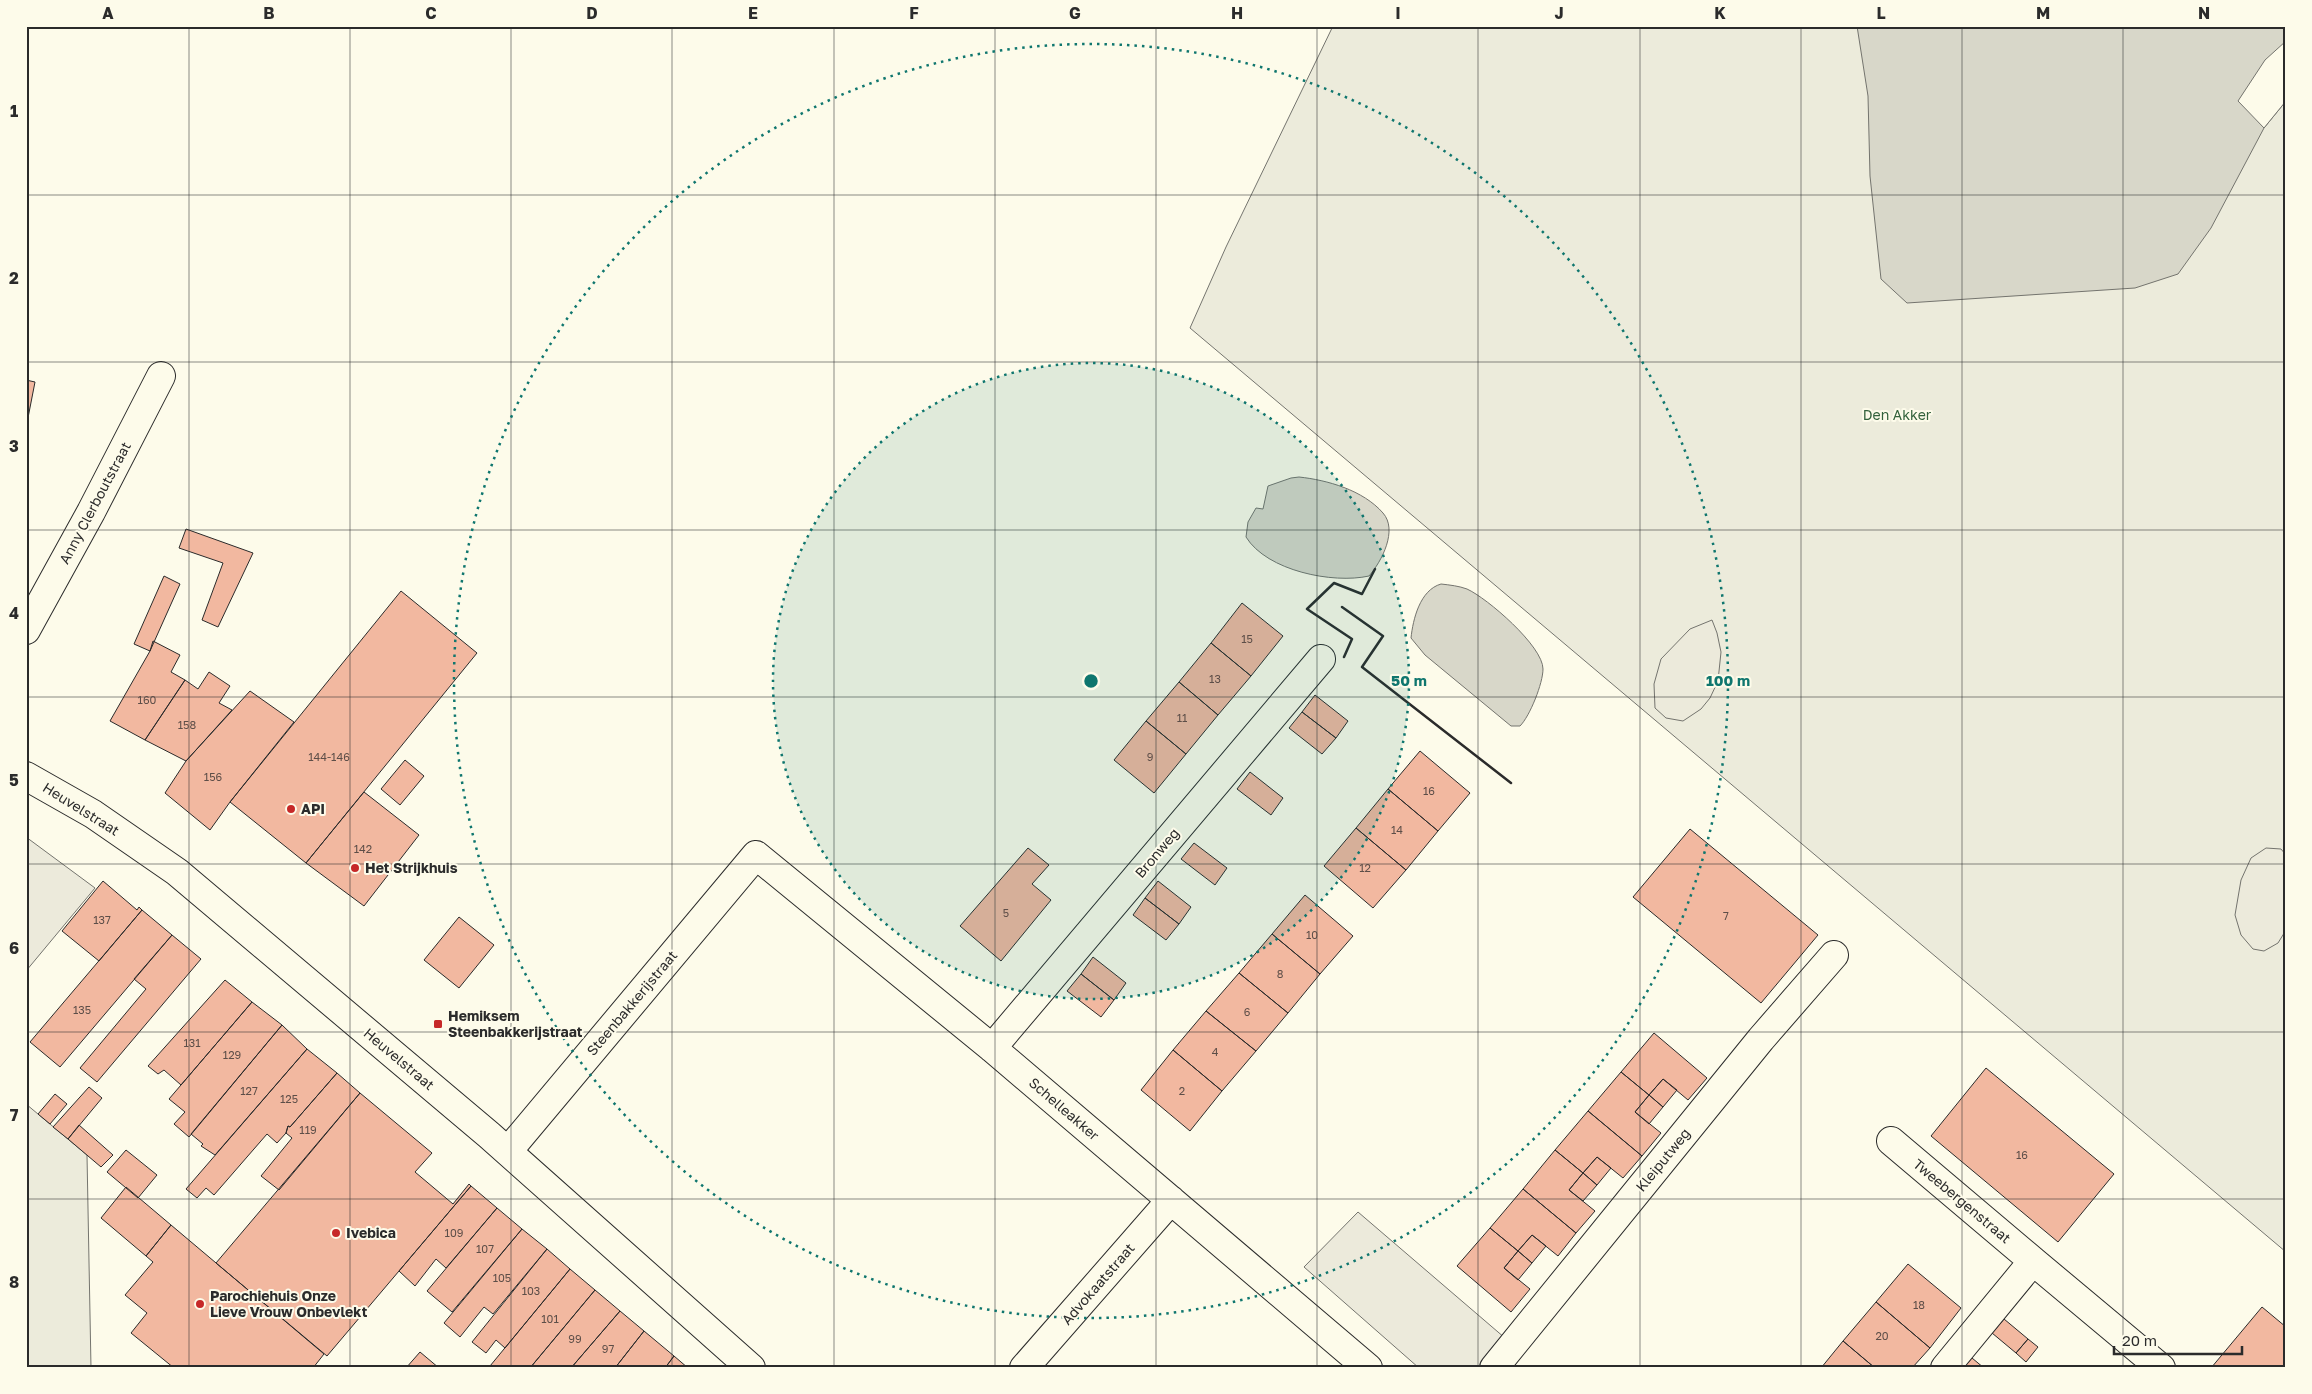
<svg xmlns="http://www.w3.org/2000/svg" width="2312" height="1394" viewBox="0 0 2312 1394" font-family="'Golos Text',sans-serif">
  <rect width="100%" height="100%" fill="#fdfbea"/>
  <path fill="#ecebdb" stroke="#74746e" d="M1333,26H2286V1252L1190,328L1226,247Z
    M26,1104L87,1155L91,1368H26Z"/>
  <path fill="#eceadb" stroke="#74746e" d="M1712,620L1717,633L1721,652L1718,681L1710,698L1701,709L1683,721L1666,718L1655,708L1654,684L1661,659L1690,629Z
    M26,837L95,888L26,971Z
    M2266,848L2281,849L2286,855V930L2278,943L2264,951L2253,949L2241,935L2235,915L2241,880L2251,858Z
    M1358,1212L1505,1338L1479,1368H1419L1304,1267Z"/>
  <path fill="#d8d7c9" stroke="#74746e" d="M1857,26H2286V101L2264,128L2211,228L2178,274L2135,288L1907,303L1881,279L1870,176L1868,96Z
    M1299,477C1327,480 1363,490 1383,513C1398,530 1382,561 1369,576C1333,584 1267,571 1246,537L1248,522L1256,508L1263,509L1268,486L1291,478Z
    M1441,584C1450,585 1459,586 1467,589C1487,598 1543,646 1543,669C1543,683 1530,716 1520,726H1511L1425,655L1411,638C1413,619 1420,590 1441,584Z"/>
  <path fill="#fdfbea" stroke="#74746e" d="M2286,41V101L2264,128L2238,101L2265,60Z"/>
  <path fill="#f2b8a0" stroke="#2b2b2b" d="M26,380L35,382L26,428Z
    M186,529L253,553L218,627L202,620L223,563L179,548Z
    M164,576L180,584L150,651L134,644Z
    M401,591L477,653L306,863L230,802Z
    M1242,603L1283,636L1251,676L1211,643Z
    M153,641L180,655L171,672L185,680L145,740L110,721L150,651Z
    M1211,643L1251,676L1218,715L1179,682Z
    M209,672L230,686L219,703L232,710L186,761L145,740L185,680L198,689Z
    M1179,682L1218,715L1186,754L1146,721Z
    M250,691L294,722L230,802L210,830L165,793L186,761Z
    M1315,695L1348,721L1336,738L1302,712Z
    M1302,712L1336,738L1322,754L1289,728Z
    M1146,721L1186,754L1154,793L1114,760Z
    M1420,751L1470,793L1438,831L1388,789Z
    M405,760L424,776L400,805L381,789Z
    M1250,772L1283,798L1271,815L1237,789Z
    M1388,789L1438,831L1406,870L1356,828Z
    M364,792L419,835L364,906L306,863Z
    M1356,828L1406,870L1373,908L1324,866Z
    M1690,829L1818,935L1761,1003L1633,897Z
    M1194,843L1227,868L1215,885L1181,859Z
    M1028,848L1049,865L1032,884L1051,900L1001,961L960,926Z
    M103,881L137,910L139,907L142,910L99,961L62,931Z
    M1158,881L1191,907L1179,924L1145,898Z
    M1305,895L1353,936L1320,974L1272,934Z
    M1145,898L1179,924L1166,940L1133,915Z
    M142,910L172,935L60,1067L30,1042Z
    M459,917L494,945L459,988L424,960Z
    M1272,934L1320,974L1288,1013L1239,973Z
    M172,935L201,959L97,1082L80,1068L146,989L134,979Z
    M1093,957L1126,983L1114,1000L1081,974Z
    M1239,973L1288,1013L1256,1051L1206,1011Z
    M1081,974L1114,1000L1101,1017L1067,991Z
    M225,980L252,1002L181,1085L164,1070L158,1074L148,1066Z
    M252,1002L282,1025L189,1137L174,1124L185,1112L169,1099Z
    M1206,1011L1256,1051L1222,1091L1173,1050Z
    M282,1025L307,1049L215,1155L201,1146L203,1144L191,1134Z
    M1654,1033L1707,1078L1688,1100L1663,1079L1649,1095L1621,1072Z
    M307,1049L337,1073L290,1127L288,1126L286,1133L277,1143L267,1134L214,1195L206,1188L197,1198L186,1189Z
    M1173,1050L1222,1091L1190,1131L1141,1090Z
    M1986,1068L2114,1174L2058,1242L1931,1136Z
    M1621,1072L1649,1095L1635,1112L1661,1133L1642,1156L1588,1111Z
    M337,1073L360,1093L279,1190L261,1176L292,1138L286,1133L288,1126L290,1127Z
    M1663,1079L1677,1090L1663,1107L1649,1095Z
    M89,1087L102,1098L68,1139L53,1127Z
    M360,1093L432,1153L415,1172L453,1204L469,1184L471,1186L327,1356L216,1263Z
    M55,1094L67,1104L50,1124L38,1114Z
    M1649,1095L1663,1107L1649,1124L1635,1112Z
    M1588,1111L1642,1156L1623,1178L1597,1157L1583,1173L1555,1150Z
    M79,1125L113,1155L101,1167L68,1139Z
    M126,1150L157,1175L138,1198L107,1172Z
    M1555,1150L1583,1173L1569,1190L1595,1211L1576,1233L1523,1189Z
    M1597,1157L1611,1168L1597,1185L1583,1173Z
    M1583,1173L1597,1185L1583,1201L1569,1190Z
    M471,1186L497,1208L446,1268L436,1259L415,1286L399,1271Z
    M126,1187L171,1225L146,1256L101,1218Z
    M1523,1189L1576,1233L1558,1256L1532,1235L1518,1251L1490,1228Z
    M497,1208L522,1229L452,1312L427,1291Z
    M171,1225L324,1354L313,1368H174L131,1333L147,1313L125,1295L153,1262L146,1256Z
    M1490,1228L1518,1251L1504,1268L1530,1289L1511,1312L1457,1266Z
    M522,1229L547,1249L493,1314L484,1307L460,1337L444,1323Z
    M1532,1235L1546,1246L1532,1263L1518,1251Z
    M547,1249L570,1269L505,1348L496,1340L486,1353L472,1342Z
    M1518,1251L1532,1263L1518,1280L1504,1268Z
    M1908,1264L1961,1308L1930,1348L1876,1302Z
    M570,1269L595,1290L530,1368L490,1366Z
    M595,1290L620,1311L571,1368H530Z
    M1876,1302L1930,1348L1912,1368H1875L1843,1341Z
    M2262,1307L2286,1327V1368H2211Z
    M620,1311L644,1331L615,1368H571Z
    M2004,1319L2028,1339L2016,1353L1992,1333Z
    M644,1331L674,1356L665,1368H615Z
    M2028,1339L2038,1347L2026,1362L2016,1353Z
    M1843,1341L1875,1368H1821Z
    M420,1352L439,1368H406Z
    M674,1356L688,1368H665Z
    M1972,1358L1984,1368H1963Z"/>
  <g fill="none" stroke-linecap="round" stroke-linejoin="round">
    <defs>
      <path id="minor" d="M26,630L91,512L161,376
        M992,1048L1321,659
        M1891,1141L2033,1261
        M508,1151L756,855L992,1048L1368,1368
        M1024,1368L1171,1200
        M1494,1368L1761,1039L1834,955
        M1945,1368L2033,1261L2161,1368"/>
      <path id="major" d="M26,776L93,814L177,872L489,1135L751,1368"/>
    </defs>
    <use href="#minor" stroke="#2b2b2b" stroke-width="30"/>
    <use href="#major" stroke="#2b2b2b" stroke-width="30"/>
    <use href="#minor" stroke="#fdfbea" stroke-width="28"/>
    <use href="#major" stroke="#fdfbea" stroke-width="28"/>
    <path stroke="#2b2b2b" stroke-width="2.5" d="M1342,607L1383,636L1362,667L1511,783
      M1344,657L1352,639L1307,609L1334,583L1362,594L1375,569"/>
  </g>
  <path fill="none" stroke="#2b2b2b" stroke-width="1" stroke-opacity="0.55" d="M189,26V1368M350,26V1368M511,26V1368M672,26V1368M834,26V1368M995,26V1368M1156,26V1368M1317,26V1368M1478,26V1368M1640,26V1368M1801,26V1368M1962,26V1368M2123,26V1368M26,195H2286M26,362H2286M26,530H2286M26,697H2286M26,864H2286M26,1032H2286M26,1199H2286"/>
  <circle cx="1091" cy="681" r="318" fill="#0f766e" fill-opacity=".12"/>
  <g fill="none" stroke="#0f766e" stroke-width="2.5" stroke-dasharray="2.5 5">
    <circle cx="1091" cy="681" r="318"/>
    <circle cx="1091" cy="681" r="637"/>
  </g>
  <g fill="#c62828" stroke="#fdfbea" stroke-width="2">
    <circle cx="291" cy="809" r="5"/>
    <circle cx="355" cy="868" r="5"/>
    <rect x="433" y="1019" width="10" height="10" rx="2.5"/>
    <circle cx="336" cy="1233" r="5"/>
    <circle cx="200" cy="1304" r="5"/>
  </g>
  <g text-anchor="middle" stroke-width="4" stroke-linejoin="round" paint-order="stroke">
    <g font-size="11" fill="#5d4e48">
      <text x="1247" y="643">15</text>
      <text x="1215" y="683">13</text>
      <text x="147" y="704">160</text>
      <text x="1182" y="722">11</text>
      <text x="187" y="729">158</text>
      <text x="329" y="761">144-146</text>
      <text x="1150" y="761">9</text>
      <text x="213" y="781">156</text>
      <text x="1429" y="795">16</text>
      <text x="1397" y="834">14</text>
      <text x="363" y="853">142</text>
      <text x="1365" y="872">12</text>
      <text x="1006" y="917">5</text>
      <text x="1726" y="920">7</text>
      <text x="102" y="924">137</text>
      <text x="1312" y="939">10</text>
      <text x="1280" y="978">8</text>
      <text x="82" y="1014">135</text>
      <text x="1247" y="1016">6</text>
      <text x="192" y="1047">131</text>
      <text x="1215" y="1056">4</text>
      <text x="232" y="1059">129</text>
      <text x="249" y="1095">127</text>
      <text x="1182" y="1095">2</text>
      <text x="289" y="1103">125</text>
      <text x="308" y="1134">119</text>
      <text x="2022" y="1159">16</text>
      <text x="454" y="1237">109</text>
      <text x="485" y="1253">107</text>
      <text x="502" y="1282">105</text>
      <text x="531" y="1295">103</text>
      <text x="1919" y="1309">18</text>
      <text x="550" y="1323">101</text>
      <text x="1882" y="1340">20</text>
      <text x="575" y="1343">99</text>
      <text x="608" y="1353">97</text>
    </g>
    <g font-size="14" fill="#34623c" stroke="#fdfbea">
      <text x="1897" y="420">Den Akker</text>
    </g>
    <g font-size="14" fill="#2b2b2b" stroke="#fdfbea">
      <text transform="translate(95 503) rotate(-62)" y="5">Anny Clerboutstraat</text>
      <text transform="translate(81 809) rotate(32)" y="5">Heuvelstraat</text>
      <text transform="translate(1157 853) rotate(-50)" y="5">Bronweg</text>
      <text transform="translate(632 1003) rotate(-50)" y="5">Steenbakkerijstraat</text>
      <text transform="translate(399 1059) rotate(40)" y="5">Heuvelstraat</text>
      <text transform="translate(1064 1109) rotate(41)" y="5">Schelleakker</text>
      <text transform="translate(1663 1160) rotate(-51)" y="5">Kleiputweg</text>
      <text transform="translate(1962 1201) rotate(40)" y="5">Tweebergenstraat</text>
      <text transform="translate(1098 1284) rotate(-49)" y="5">Advokaatstraat</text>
    </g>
    <g font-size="14" font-weight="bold" fill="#2b2b2b" stroke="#fdfbea" text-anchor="start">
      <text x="301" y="814">API</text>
      <text x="365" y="873">Het Strijkhuis</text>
      <text x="448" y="1021">Hemiksem<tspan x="448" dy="16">Steenbakkerijstraat</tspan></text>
      <text x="346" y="1238">Ivebica</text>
      <text x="210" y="1301">Parochiehuis Onze<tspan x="210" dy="16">Lieve Vrouw Onbevlekt</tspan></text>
    </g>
  </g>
  <circle cx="1091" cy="681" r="8" fill="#0f766e" stroke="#fdfbea" stroke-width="2.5"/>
  <g font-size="15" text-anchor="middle" font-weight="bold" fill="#0f766e" stroke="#fdfbea" stroke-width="4" stroke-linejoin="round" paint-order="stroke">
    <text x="1409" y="686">50 m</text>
    <text x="1728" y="686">100 m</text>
  </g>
  <rect width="2312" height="1394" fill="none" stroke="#fdfbea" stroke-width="55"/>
  <path d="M2114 1346v8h128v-8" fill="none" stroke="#2b2b2b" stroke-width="2.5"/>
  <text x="2122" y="1346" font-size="15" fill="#2b2b2b" stroke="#fdfbea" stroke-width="4" paint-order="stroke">20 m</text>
  <rect x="28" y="28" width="2256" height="1338" fill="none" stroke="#2b2b2b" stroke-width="2"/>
  <g font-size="16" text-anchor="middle" font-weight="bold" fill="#2b2b2b">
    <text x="108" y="19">A</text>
    <text x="269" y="19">B</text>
    <text x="431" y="19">C</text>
    <text x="592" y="19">D</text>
    <text x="753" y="19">E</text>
    <text x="914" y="19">F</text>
    <text x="1075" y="19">G</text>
    <text x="1237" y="19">H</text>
    <text x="1398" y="19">I</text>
    <text x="1559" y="19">J</text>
    <text x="1720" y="19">K</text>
    <text x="1881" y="19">L</text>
    <text x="2043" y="19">M</text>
    <text x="2204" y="19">N</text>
    <text x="14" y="117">1</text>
    <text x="14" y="284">2</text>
    <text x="14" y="452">3</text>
    <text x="14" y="619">4</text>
    <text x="14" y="786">5</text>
    <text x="14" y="954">6</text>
    <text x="14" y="1121">7</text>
    <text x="14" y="1288">8</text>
  </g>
</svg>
